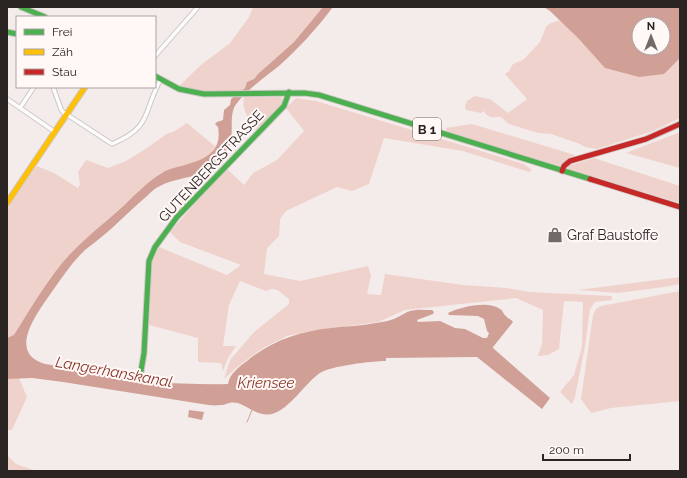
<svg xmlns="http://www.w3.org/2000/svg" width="687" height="478" viewBox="0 0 687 478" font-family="Raleway,sans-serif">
  <rect width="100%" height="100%" fill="#f4ecea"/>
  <path fill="#f0d2cc" d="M253,7H323L294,42L258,74L254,79L247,83L245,88L239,92L204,91L179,86L201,65L230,43L249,17Z
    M544,7L632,55L680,50V118L653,131L597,149L585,147L580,144L551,134L538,133L509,124L501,117C494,117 488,119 484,111L481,113L466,110L465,107L467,101L475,96L490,99L508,113L527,99L505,74L509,71L513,64L523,60L540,42L546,27L549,24L560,20L550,11Z
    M244,97H281L283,101L281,106L256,129C249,121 241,108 244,97Z
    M296,98L316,101L524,164L532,170L529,172L463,151L384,138L369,184L352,191L337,187L286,211L280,219L279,236L267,248L264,274L300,281L368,266L371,275L367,294L381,295L385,274L463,285L507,288L529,292L612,296V300L595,302L590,309L585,346L575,397L572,404L560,392L574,375L582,347L583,302L564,301L559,349L548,355L538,356L542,344L543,310L516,298L405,310L378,322L310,331L287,336L263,348L237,367L224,379L230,360L254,332L289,304V299C281,293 276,285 266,291L240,281L229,305L223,346H236L228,358L223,371L221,363L198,362V338L149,325L151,265L159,247L227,275L241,265L180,242L170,232L226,168L244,185L253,173L277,160L304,131L286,108Z
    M187,123L216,147L209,156L202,160L163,172L144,187L79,245L50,278L14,336L7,338V209L33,171L37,166L54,173L78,188L80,184L78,172L86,160L108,168L126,161L147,148L168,133L173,132Z
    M472,124L575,155L560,166L447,133L446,128Z
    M680,132V168L626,153Z
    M594,158L680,186V203L568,169V166Z
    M680,277V284L664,287L618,293L578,290Z
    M680,291V401L611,408L591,413L581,399L593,315L596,309L601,306Z
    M19,378L27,397L12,430H7V379Z
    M7,455L16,464L36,471H7Z"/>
  <path fill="#d0a097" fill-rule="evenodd" d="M323,7H333C317,28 300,47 280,65C265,77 249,88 237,103C226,116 238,139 225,154C217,163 207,172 196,175C183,179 170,180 158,187C154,189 150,193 147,196C134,207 123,218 111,229C103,236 94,243 85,250C72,262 62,278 51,293C38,312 6,353 45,364L129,377L137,383C167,382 198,385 228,384C230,373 239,367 247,361C271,341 300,331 331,328C346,326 361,326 376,323C384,322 393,320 400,316C404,314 406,312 410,311C417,309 425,310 432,310L434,312L433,314L417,320L418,322L440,321L455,328L465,329L483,338H487L489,333L487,331L484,319L478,316L449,315L448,313C460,307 488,300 500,309C503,310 503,314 506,316C508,319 511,319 513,322L493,347V348L550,398L542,409L477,357L386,358V361C373,361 330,366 320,373C305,383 290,409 272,414C259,417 249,407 238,403C229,401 227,405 220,405C215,406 208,405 202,404L63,382L32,378L7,379V338L14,335C29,311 44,285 63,262C80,242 101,226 121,208C134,196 147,182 162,173C169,168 180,167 188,164C208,158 222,150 218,127L215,124L217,122L223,120L224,110L230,105L231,99L245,88L247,82L254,79L258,74L294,42Z
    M544,7H680V58L664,74L639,77L605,68L578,38L550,11ZM639,24H663V48H639Z
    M189,410L204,412L202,420L188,417Z"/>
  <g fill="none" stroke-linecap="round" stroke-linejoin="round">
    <path stroke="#d0a097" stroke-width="1" d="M247,422L252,410"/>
    <defs>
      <path id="street" d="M155,56L198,7
        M53,87L61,109L63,112L112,144C154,126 142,112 161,79
        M7,99L55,132
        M20,108L34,87"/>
      <path id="fast" d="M21,7L45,17
        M7,32L17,34
        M155,76L179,89L204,94L304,93L319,95L590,179
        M140,377L144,353L149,261L155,247L177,217L284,106L289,92"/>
      <path id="slow" d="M7,203L85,87"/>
      <path id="jam" d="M562,171L564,166L570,161L646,139L680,124
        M590,179L680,207"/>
    </defs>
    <use href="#street" stroke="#cec7c5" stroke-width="5.5"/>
    <use href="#fast" stroke="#cec7c5" stroke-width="7"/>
    <use href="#slow" stroke="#cec7c5" stroke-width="7"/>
    <use href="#jam" stroke="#cec7c5" stroke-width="7"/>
    <use href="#street" stroke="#fdfcfc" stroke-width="3.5"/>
    <use href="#fast" stroke="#4caf50" stroke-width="5"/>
    <use href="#slow" stroke="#ffc107" stroke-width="5"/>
    <use href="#jam" stroke="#c62828" stroke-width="5"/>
  </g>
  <defs>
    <symbol id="shop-bare" viewBox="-9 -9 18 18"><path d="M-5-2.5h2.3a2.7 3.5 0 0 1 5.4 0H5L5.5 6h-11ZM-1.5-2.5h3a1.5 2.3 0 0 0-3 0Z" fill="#716a69" stroke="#fff8f7" stroke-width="2.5" paint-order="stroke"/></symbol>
  </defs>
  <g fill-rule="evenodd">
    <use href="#shop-bare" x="544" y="224" width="22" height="22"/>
  </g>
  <g text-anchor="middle" stroke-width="4" stroke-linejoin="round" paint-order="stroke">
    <rect fill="#fff8f7" stroke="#6a6463" stroke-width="1" x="413" y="118" width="28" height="22" rx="3"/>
    <g font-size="13" font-weight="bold" fill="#2a2423">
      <text x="427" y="134">B 1</text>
    </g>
    <g font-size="14" fill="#2a2423" stroke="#fff8f7">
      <text transform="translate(211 166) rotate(-47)" y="5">GUTENBERGSTRASSE</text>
    </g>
    <g font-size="14" fill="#2a2423" stroke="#fff8f7" text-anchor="start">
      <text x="567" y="240">Graf Baustoffe</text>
    </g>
    <g font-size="15" font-style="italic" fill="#89372a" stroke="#fff8f7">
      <text transform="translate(114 372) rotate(10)" y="5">Langerhanskanal</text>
      <text x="266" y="388">Kriensee</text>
    </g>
  </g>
  <rect width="687" height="478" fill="none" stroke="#2a2423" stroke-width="16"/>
  <rect x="16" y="16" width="140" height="72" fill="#fff8f7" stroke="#aaa3a2"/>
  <rect x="24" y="29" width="20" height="6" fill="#4caf50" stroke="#aaa3a2"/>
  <text x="52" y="36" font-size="12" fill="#2a2423">Frei</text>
  <rect x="24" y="49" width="20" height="6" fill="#ffc107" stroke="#aaa3a2"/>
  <text x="52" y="56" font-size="12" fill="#2a2423">Zäh</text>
  <rect x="24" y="69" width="20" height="6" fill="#c62828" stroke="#aaa3a2"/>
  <text x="52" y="76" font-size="12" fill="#2a2423">Stau</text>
  <g transform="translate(651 36)"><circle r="19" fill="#fff8f7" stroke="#aaa3a2"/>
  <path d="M0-3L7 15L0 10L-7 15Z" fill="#716a69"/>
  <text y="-6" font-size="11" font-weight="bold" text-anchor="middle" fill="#2a2423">N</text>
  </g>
  <path d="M543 454v6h87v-6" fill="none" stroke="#2a2423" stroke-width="2"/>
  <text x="549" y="454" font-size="12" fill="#2a2423" stroke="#fff8f7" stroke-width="3" paint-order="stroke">200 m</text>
</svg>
